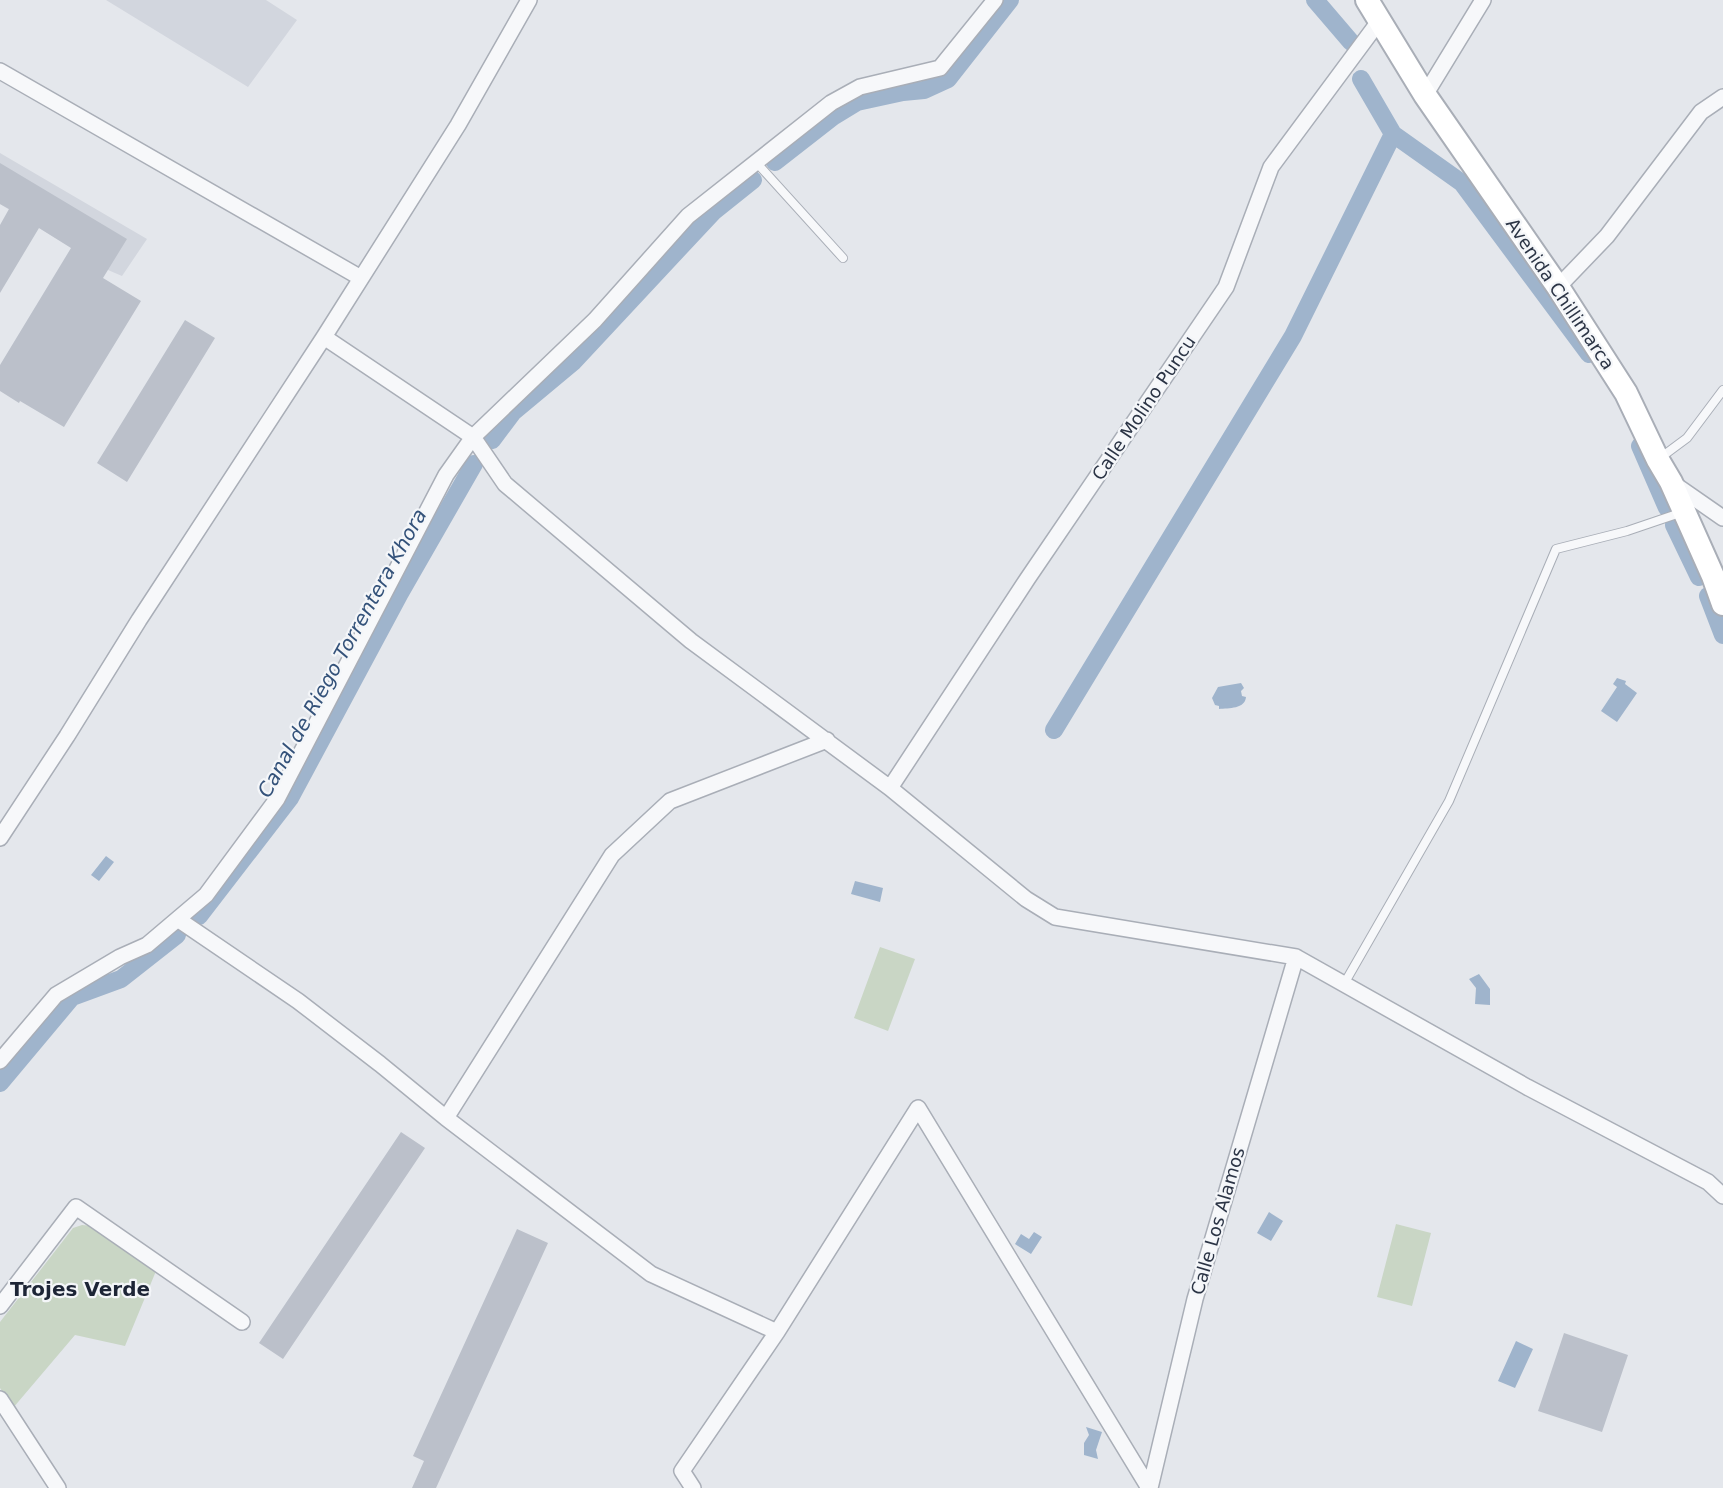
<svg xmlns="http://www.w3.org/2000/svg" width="1723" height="1488" viewBox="0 0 1723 1488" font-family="'DejaVu Sans',sans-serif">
  <rect width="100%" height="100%" fill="#e4e7ec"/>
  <path fill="#d2d6de" d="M106,0H266L297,20L248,87Z
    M0,153L147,239L122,276L108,270L0,204Z"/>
  <path fill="#c9d6c5" d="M880,947L915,959L888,1031L854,1018Z
    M1396,1224L1431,1233L1412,1306L1377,1297Z
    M82,1225L93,1226L156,1271L125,1346L75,1335L13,1408L0,1388V1322L73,1228Z"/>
  <path fill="#9fb4cc" d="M1617,678L1626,681L1625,684L1637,693L1617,722L1601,711L1617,687L1613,684Z
    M1241,683L1244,688L1241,691L1242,696L1246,697C1245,709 1229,708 1219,709V706L1215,705L1212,698L1218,687Z
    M106,856L114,862L99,881L91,875Z
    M855,881L883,888L880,902L851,894Z
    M1479,974L1490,989V1005L1475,1004L1476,988L1469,979Z
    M1269,1212L1283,1221L1271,1241L1257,1233Z
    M1034,1232L1042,1237L1031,1254L1015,1244L1021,1234L1029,1239Z
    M1516,1341L1533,1349L1515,1388L1498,1381Z
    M1086,1427L1102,1432L1096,1450L1098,1459L1084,1455V1443L1089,1435Z"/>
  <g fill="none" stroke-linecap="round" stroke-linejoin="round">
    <path stroke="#9fb4cc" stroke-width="18" d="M1315,0L1351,42
      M1361,79L1393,134L1462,183L1589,354
      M775,162L834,116L857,102L903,92L924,90L948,79L1010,0
      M492,440L513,412L573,362L713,212L753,180
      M1640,446L1667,508
      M1674,525L1699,577
      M1708,596L1723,635
      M1054,730L1293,336L1393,134
      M199,916L290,798L400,593L474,464
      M0,1083L72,997L121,979L177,935"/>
  </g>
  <path fill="#bbc0ca" d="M0,163L127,239L103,278L141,301L64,427L20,401L19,403L0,391V365L71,248L39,228L0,293V225L9,209L0,204Z
    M185,320L215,338L127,482L97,463Z
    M401,1132L425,1148L283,1359L259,1343Z
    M517,1229L548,1243L436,1488H412L424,1461L413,1456Z
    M1564,1333L1628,1355L1602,1432L1538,1411Z"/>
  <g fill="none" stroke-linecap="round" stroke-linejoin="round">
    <defs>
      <path id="lane" d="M756,162L843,258
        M1660,458L1687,438L1723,390
        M1344,984L1449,801L1556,549L1627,531L1683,512"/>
      <path id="street" d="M0,71L361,278
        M1425,95L1483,0
        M1558,287L1607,236L1701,112L1723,97
        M324,337L473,437L505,484L691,641L890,788L1026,899L1055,917L1296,957L1527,1087L1708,1182L1723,1196
        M1671,482L1723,518
        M890,788L1028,578L1226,287L1271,167L1380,20
        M0,838L67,736L139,620L324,337L458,125L529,0
        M179,920L298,1001L380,1064L446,1118L651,1274L777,1332
        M0,1061L56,995L120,957L147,945L206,895L277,799L446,475L473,437L595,320L688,216L831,103L860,87L940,68L995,0
        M446,1118L612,855L670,801L827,740
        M0,1306L76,1207L242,1322
        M0,1399L58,1488
        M693,1488L682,1471L777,1332L918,1108L1149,1488
        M1150,1488L1195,1299L1296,957"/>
      <path id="secondary" d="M1367,0L1425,95L1558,287L1626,393L1658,460L1671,482L1713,576L1723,604"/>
    </defs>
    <use href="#lane" stroke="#a9aeb7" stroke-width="10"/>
    <use href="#street" stroke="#a9aeb7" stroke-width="18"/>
    <use href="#secondary" stroke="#a9aeb7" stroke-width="26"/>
    <use href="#lane" stroke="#f7f8fa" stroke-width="8"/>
    <use href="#street" stroke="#f7f8fa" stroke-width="15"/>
    <use href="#secondary" stroke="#fff" stroke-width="22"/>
  </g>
  <g text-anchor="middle" stroke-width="4.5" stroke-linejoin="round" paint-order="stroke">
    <g font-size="18" fill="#2b3445" stroke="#f4f6f9">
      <text transform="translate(1560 294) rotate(56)" y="6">Avenida Chillimarca</text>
      <text transform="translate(1144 408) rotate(-56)" y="6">Calle Molino Puncu</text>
      <text transform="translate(1218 1221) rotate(-74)" y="6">Calle Los Alamos</text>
    </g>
    <g font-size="20" font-style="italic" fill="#34527a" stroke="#f4f6f9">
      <text transform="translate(342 653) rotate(-61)" y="7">Canal de Riego Torrentera Khora</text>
    </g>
    <g font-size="20" font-weight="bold" fill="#1d2536" stroke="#f4f6f9">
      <text x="80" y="1296">Trojes Verde</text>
    </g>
  </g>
</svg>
